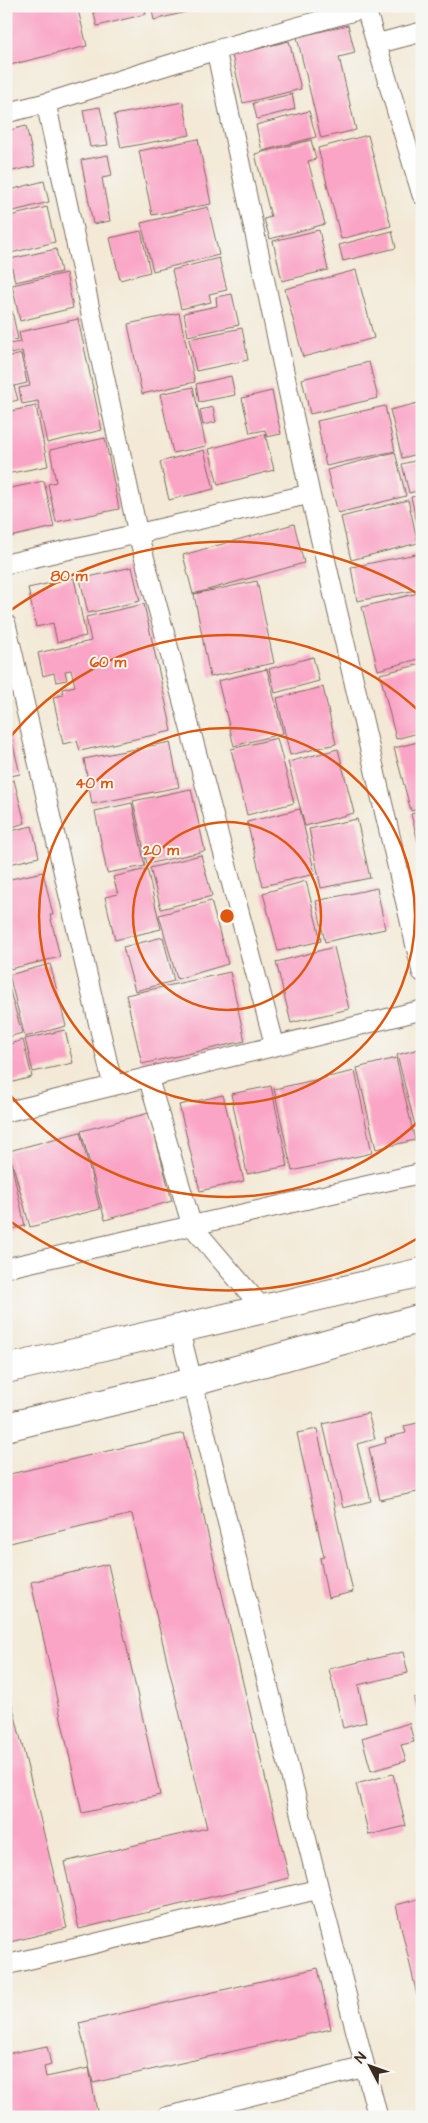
<svg xmlns="http://www.w3.org/2000/svg" width="428" height="2123" viewBox="0 0 428 2123" font-family="'Architects Daughter',sans-serif">
  <rect width="100%" height="100%" fill="#f6f6f2"/>
  <filter id="ink" filterUnits="userSpaceOnUse"><feTurbulence type="fractalNoise" baseFrequency=".02" numOctaves="2"/><feDisplacementMap in="SourceGraphic" scale="10" xChannelSelector="R" yChannelSelector="G"/><feConvolveMatrix kernelMatrix="1 2 1 2 8 2 1 2 1" color-interpolation-filters="sRGB"/></filter>
  <filter id="wash" filterUnits="userSpaceOnUse"><feTurbulence type="fractalNoise" baseFrequency=".0096" numOctaves="4" result="noise"/><feDisplacementMap in="SourceGraphic" scale="20" xChannelSelector="R" yChannelSelector="G"/><feGaussianBlur stdDeviation="1.12" result="paint"/><feColorMatrix in="noise" values="0 0 0 0 0 0 0 0 0 0 0 0 0 0 0 0 0 1.4 0 .05"/><feComposite in="paint" operator="in"/></filter>
  <g filter="url(#wash)">
    <rect width="100%" height="100%" fill="#f3e9d6"/>
    <g id="blocks">
      <path fill="#faa4c6" d="M6,6H77L87,46L6,66Z
        M92,6H144L146,14L97,26Z
        M151,6H206V7L154,20Z
        M348,25L355,53L339,57L356,130L321,138L297,37Z
        M289,41L301,89L243,103L232,55Z
        M292,94L295,109L257,119L253,103Z
        M183,102L190,135L121,148L114,115Z
        M100,107L108,145L90,147L83,110Z
        M309,111L316,137L262,151L256,125Z
        M26,126L35,166L8,172L11,185L6,186V131Z
        M368,135L391,226L341,239L318,148Z
        M198,139L211,204L152,215L139,151Z
        M311,140L316,159L308,161L325,224L270,239L264,219L271,217L255,154Z
        M108,155L112,176L102,178L110,221L93,224L81,160Z
        M44,181L49,202L6,213V191Z
        M47,207L55,242L7,254L6,217Z
        M208,207L219,255L153,271L141,223Z
        M319,230L328,270L282,281L273,241Z
        M141,231L150,272L120,280L110,238Z
        M392,231L396,248L343,261L339,245Z
        M56,249L61,272L15,282L10,259Z
        M219,258L227,290L209,294L211,302L181,309L172,270Z
        M356,270L374,338L303,357L285,289Z
        M66,273L73,308L20,321L12,285Z
        M232,294L239,325L188,336L184,313L217,306L216,297Z
        M12,311L18,339L6,342V312Z
        M179,313L195,382L142,394L128,324Z
        M78,319L102,430L47,443L38,401L22,404L19,388L30,386L22,351L11,354L8,344L21,342L19,332Z
        M242,328L248,360L196,371L189,339Z
        M21,354L27,383L14,386L18,400L6,403V358Z
        M369,362L378,398L310,414L302,379Z
        M231,376L235,395L199,402L196,384Z
        M193,387L206,446L173,453L160,394Z
        M272,391L281,434L267,437L265,430L250,433L242,398Z
        M422,402V453L402,458L390,410Z
        M36,406L48,466L6,474V412Z
        M385,406L395,451L326,466L317,421Z
        M213,407L216,422L203,425L200,410Z
        M265,434L274,470L218,485L209,449Z
        M105,438L119,509L56,522L48,484L56,482L50,450Z
        M204,450L214,489L169,500L160,462Z
        M395,452L406,496L338,513L327,470Z
        M422,459V490L409,493L402,464Z
        M44,481L54,527L10,537L6,520V489Z
        M422,495V540L421,541L411,497Z
        M408,500L418,543L351,560L341,517Z
        M294,524L304,563L193,594L183,555Z
        M416,554L422,589L357,601L351,567Z
        M132,567L140,601L88,613L80,579Z
        M74,578L86,636L57,642L53,623L36,627L28,588Z
        M257,581L274,663L210,677L194,594Z
        M422,592V658L378,670L362,607Z
        M144,604L172,731L80,751L77,741L63,744L53,697L63,695L62,689L75,686L71,670L65,671L67,680L56,682L54,673L43,676L38,653L91,641L86,617Z
        M313,657L319,681L275,693L269,669Z
        M422,664V732L396,739L380,674Z
        M267,669L283,733L234,746L218,681Z
        M323,687L336,744L290,755L277,698Z
        M10,732L20,774L6,777V733Z
        M277,738L294,803L247,815L231,749Z
        M422,741V808L411,811L394,748Z
        M170,742L179,787L92,804L84,759Z
        M338,749L354,813L305,826L288,762Z
        M14,780L25,823L6,829V782Z
        M191,789L205,851L147,864L133,801Z
        M132,803L145,866L107,873L95,811Z
        M300,809L315,874L263,886L247,822Z
        M422,811V854H421L411,814Z
        M357,819L370,878L321,888L309,829Z
        M32,826L39,857L6,865V832Z
        M201,855L212,896L161,909L150,868Z
        M147,869L161,929L115,940L105,897L118,894L113,877Z
        M43,872L53,915H50L60,957L10,969L6,953V880Z
        M306,881L321,941L278,951L263,893Z
        M377,888L385,929L325,942L316,901Z
        M211,901L228,964L177,979L159,915Z
        M163,937L174,981L135,991L123,947Z
        M334,947L349,1009L291,1023L276,962Z
        M50,964L66,1026L25,1037L9,975Z
        M230,972L245,1041L142,1064L126,995Z
        M6,977L22,1033L6,1038Z
        M65,1030L73,1063L33,1072L25,1039Z
        M23,1040L32,1077L6,1084V1045Z
        M422,1048V1140L419,1141L397,1055Z
        M396,1058L415,1140L376,1149L357,1068Z
        M355,1071L372,1153L292,1171L274,1089Z
        M271,1086L288,1166L247,1174L231,1094Z
        M223,1095L244,1181L200,1191L179,1105Z
        M149,1113L172,1201L105,1220L81,1131Z
        M80,1132L100,1209L30,1227L9,1151Z
        M6,1148H8L25,1226L6,1230Z
        M368,1413L375,1439L357,1444L371,1501L343,1508L323,1424Z
        M422,1422V1491L380,1500L369,1448L386,1443L385,1438L406,1433L404,1426Z
        M317,1429L353,1592L328,1598L320,1558L324,1557L297,1433Z
        M184,1433L289,1878L79,1929L64,1862L207,1828L132,1514L6,1544V1475Z
        M108,1564L160,1795L82,1813L31,1582Z
        M403,1652L408,1673L358,1685L366,1722L343,1728L329,1669Z
        M6,1679L67,1928L6,1943Z
        M422,1696V1730H421L414,1698Z
        M409,1723L414,1742L401,1745L406,1761L371,1771L362,1738Z
        M393,1774L406,1826L369,1835L356,1784Z
        M422,1898V2012H421L396,1905Z
        M318,1968L331,2029L93,2083L79,2023Z
        M47,2046L51,2065L44,2067L46,2077L89,2068L98,2117H6V2054Z"/>
    </g>
  </g>
  <g filter="url(#ink)">
    <use href="#blocks" fill-opacity="0" stroke="#7b6d5e" stroke-width="1"/>
    <g fill="none" stroke-linecap="round" stroke-linejoin="round">
      <defs>
        <path id="service" d="M365,6L422,195
          M376,44L422,32
          M216,50L310,494L422,972
          M46,103L138,534L275,1046
          M6,113L46,103L216,50L365,8
          M6,564L310,494
          M6,624L113,1086
          M148,1077L192,1226L263,1309
          M6,1112L422,1010
          M6,1268L422,1173
          M179,1328L319,1889L378,2117
          M6,1965L319,1889
          M166,2117L365,2067"/>
        <path id="secondary" d="M6,1369L422,1272
          M6,1427L193,1382L422,1318"/>
      </defs>
      <use href="#service" stroke="#7b6d5e" stroke-width="21"/>
      <use href="#secondary" stroke="#7b6d5e" stroke-width="30"/>
      <use href="#service" stroke="#fff" stroke-width="19"/>
      <use href="#secondary" stroke="#fff" stroke-width="28"/>
    </g>
  </g>
  <g fill="none" stroke="#df570d" stroke-width="2.5">
    <circle cx="227" cy="916" r="94"/>
    <circle cx="227" cy="916" r="188"/>
    <path d="M420 1120A281 281 0 0 1 7 1091M7 741A281 281 0 0 1 420 712"/>
    <path d="M420 1237A375 375 0 0 1 7 1219M7 613A375 375 0 0 1 420 595"/>
  </g>
  <circle cx="227" cy="916" r="8" fill="#df570d" stroke="#f6f6f2" stroke-width="2.5"/>
  <g font-size="15" text-anchor="middle" font-weight="bold" fill="#df570d" stroke="#f6f6f2" stroke-width="4" stroke-linejoin="round" paint-order="stroke">
    <text x="69" y="581">80 m</text>
    <text x="108" y="667">60 m</text>
    <text x="94" y="788">40 m</text>
    <text x="161" y="855">20 m</text>
  </g>
  <rect width="428" height="2123" fill="none" stroke="#f6f6f2" stroke-width="25"/>
  <g transform="translate(370 2066) rotate(311)" stroke="#f6f6f2" stroke-width="4" paint-order="stroke">
  <path d="M0-4L9 19L0 12L-9 19Z" fill="#3b2a1e"/>
  <text y="-8" font-size="14" font-weight="bold" text-anchor="middle" fill="#3b2a1e">N</text>
  </g>
</svg>
